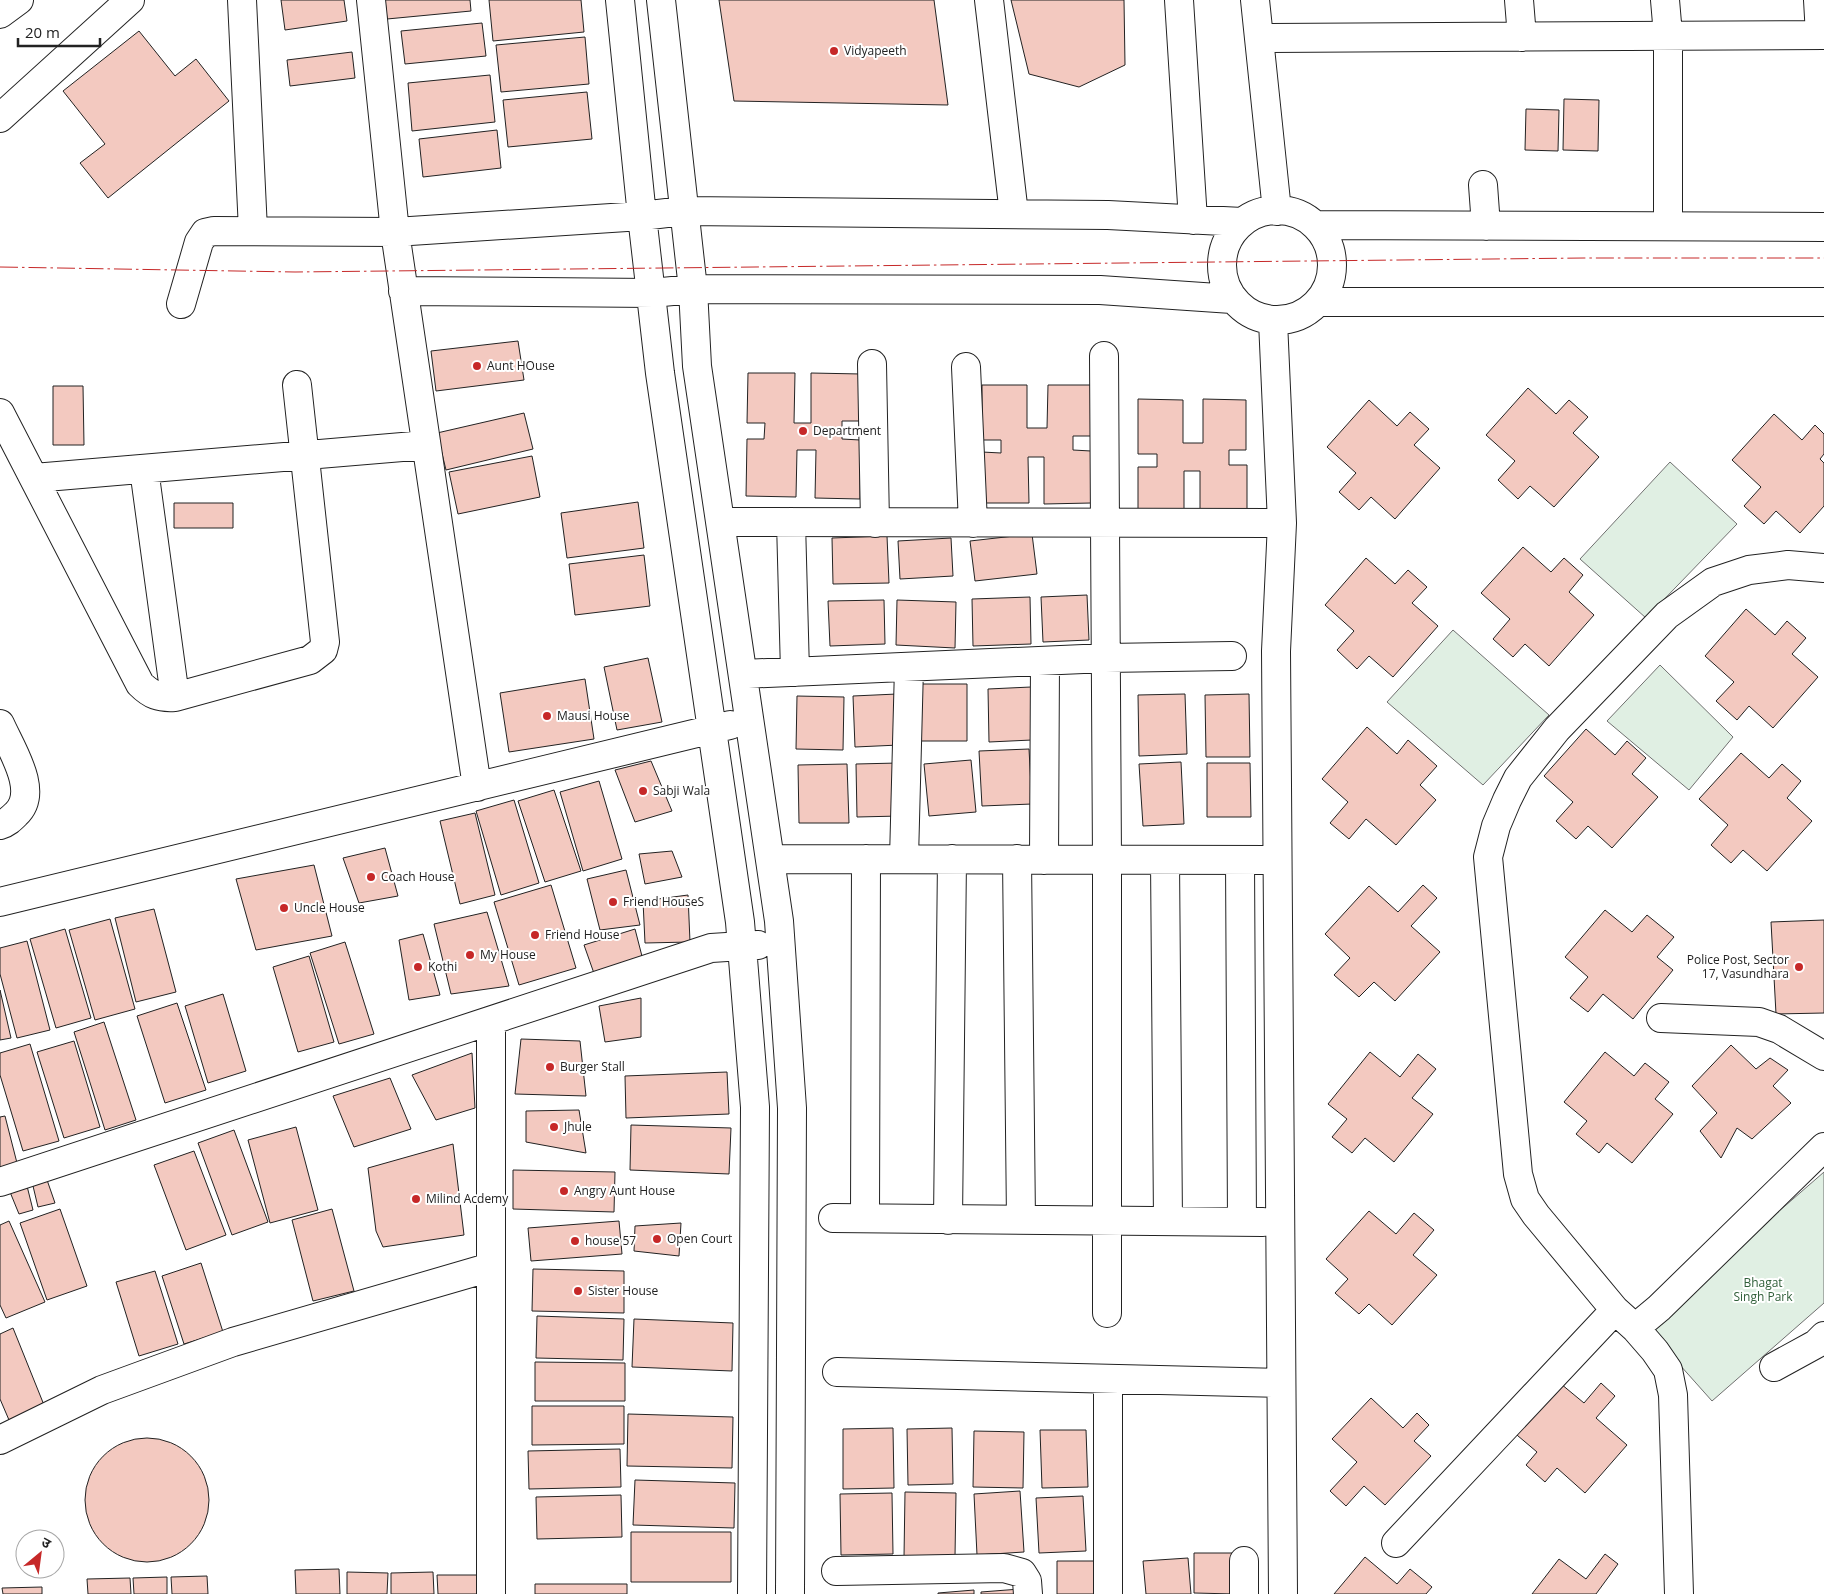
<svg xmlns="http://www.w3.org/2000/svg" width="1824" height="1594" viewBox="0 0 1824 1594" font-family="'Open Sans','Noto Sans Devanagari',sans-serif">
  <rect width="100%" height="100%" fill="#fff"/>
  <path fill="#e0efe3" stroke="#6f6f6f" d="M1670,462L1737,524L1646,618L1580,559Z
    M1453,630L1549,715L1483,785L1387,702Z
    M1660,665L1733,737L1689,790L1607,721Z
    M1824,1172V1303L1712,1401L1646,1327Z"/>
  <path fill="#f3c9c0" stroke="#222" d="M281,0H344L347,21L285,30Z
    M385,0H470L471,11L387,19Z
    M489,0H581L584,32L493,41Z
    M719,0H934L948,105L734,101Z
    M1011,0H1124L1125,65L1079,87L1029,74Z
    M482,23L486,56L405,64L401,31Z
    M139,31L175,76L196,59L229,101L108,198L80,163L105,144L63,91Z
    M585,37L589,84L501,92L496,45Z
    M352,52L355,78L290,86L287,60Z
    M490,75L495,122L412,131L408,83Z
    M587,92L592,139L508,147L503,100Z
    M1564,99L1599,100L1598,151L1563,150Z
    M1526,109L1559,110L1558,151L1525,150Z
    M497,130L501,168L423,177L419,139Z
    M518,341L524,380L436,391L431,351Z
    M748,373H795L794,423H811V373L861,374L860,421H842V439L860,440V499L815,498L816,450H797L796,497L746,496L747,439H764L765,423H747Z
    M982,385H1027V428H1047L1048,385H1091V436H1073V450L1091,451V503L1044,504V457H1028L1029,503H982V452L1001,453V440H982Z
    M53,386H83L84,445H53Z
    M1528,388L1556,414L1569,400L1588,417L1573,433L1599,457L1554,507L1530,486L1518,499L1498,480L1515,461L1486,435Z
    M1138,399L1183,400V443H1203V399L1246,400V450H1229V465H1247V518L1200,517V471H1184V518L1138,517V467H1157V454H1138Z
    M1369,400L1397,426L1410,412L1429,429L1414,445L1440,468L1395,519L1371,497L1359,510L1339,492L1356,473L1327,447Z
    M524,413L533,449L446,470L437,433Z
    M1774,414L1802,440L1815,425L1824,434V454L1820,459L1824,463V506L1800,533L1776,511L1764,524L1744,506L1761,487L1732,460Z
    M532,456L540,497L458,514L449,472Z
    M638,502L644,548L567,558L561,513Z
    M174,503H233V528H174Z
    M1032,534L1037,574L975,581L970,541Z
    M887,536L889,583L833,584L832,538Z
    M951,538L953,576L900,579L898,541Z
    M1523,547L1551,572L1564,558L1583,575L1569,592L1594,615L1549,666L1525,644L1513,657L1493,639L1510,619L1481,593Z
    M644,555L650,606L575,615L569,564Z
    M1366,558L1395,584L1408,570L1427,587L1412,603L1438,626L1393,677L1369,656L1357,669L1337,650L1354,631L1325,605Z
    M1087,595L1089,640L1043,642L1041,597Z
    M1030,597L1031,644L973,646L972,599Z
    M884,600L885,644L830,646L828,601Z
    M897,600L956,602L955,648L896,645Z
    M1746,609L1775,635L1787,621L1806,638L1792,654L1818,677L1773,728L1749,706L1737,720L1716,701L1734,682L1705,656Z
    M648,658L662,722L617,730L604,667Z
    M585,679L594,739L509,752L500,693Z
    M917,684H967V741H918Z
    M1031,687L1032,740L989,742L988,689Z
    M897,694L899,745L855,747L853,696Z
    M1185,694L1187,754L1139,756L1138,695Z
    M1249,694L1250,757H1206L1205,695Z
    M797,696L844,697L843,750L796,749Z
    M1367,727L1397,754L1408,740L1437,766L1420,785L1436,800L1396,845L1366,819L1349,839L1330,823L1348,802L1322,779Z
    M1586,729L1615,755L1627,741L1646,758L1632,774L1658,797L1612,848L1588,826L1576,839L1556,821L1573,802L1544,776Z
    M1029,749L1032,804L982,806L979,751Z
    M1741,753L1769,778L1782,764L1801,781L1787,798L1812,821L1767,871L1743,850L1731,863L1711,845L1728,825L1699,799Z
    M971,760L976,812L929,816L924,764Z
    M651,761L672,811L635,822L615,770Z
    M1181,762L1184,824L1143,826L1139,764Z
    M898,763L900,816L857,817L856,764Z
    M1207,763H1250L1251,817H1207Z
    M847,764L849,823H799L798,765Z
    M599,781L622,859L583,871L560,792Z
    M554,790L581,871L545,882L518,801Z
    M514,800L539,883L501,895L476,811Z
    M475,813L495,895L460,904L440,821Z
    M385,848L398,896L359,903L343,858Z
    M672,851L682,877L645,884L639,854Z
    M314,865L332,936L256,950L236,879Z
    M626,870L640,925L600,930L587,879Z
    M551,885L576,968L519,985L494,902Z
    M1423,885L1437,898L1411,926L1440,952L1395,1001L1374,982L1359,997L1334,975L1350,958L1325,934L1369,886L1398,912Z
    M688,895L690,942L645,943L643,901Z
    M154,909L176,992L136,1002L115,918Z
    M1605,910L1632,932L1647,915L1674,937L1657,957L1673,970L1633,1019L1603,994L1588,1012L1570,998L1588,977L1565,957Z
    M487,912L509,986L451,994L434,924Z
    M110,919L135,1009L95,1020L69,930Z
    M1824,920V1013L1776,1014L1771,922Z
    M65,929L91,1018L56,1028L30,939Z
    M635,929L644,964L596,979L584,945Z
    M423,934L440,995L409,1000L399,940Z
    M27,941L50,1030L17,1038L0,974V948Z
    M345,942L374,1034L339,1044L310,953Z
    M309,956L334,1042L298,1052L273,967Z
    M0,990L11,1038L0,1040Z
    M223,994L246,1071L208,1083L185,1006Z
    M641,998V1037L605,1042L599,1006Z
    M177,1003L206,1090L165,1103L137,1016Z
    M104,1022L136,1120L105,1130L74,1032Z
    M521,1039L580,1041L586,1096L515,1094Z
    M74,1041L100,1127L64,1138L37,1052Z
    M30,1044L59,1141L23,1151L0,1075V1053Z
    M1731,1045L1756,1069L1770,1058L1788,1070L1773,1086L1791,1103L1752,1139L1737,1128L1721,1158L1700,1131L1717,1113L1692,1086Z
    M1370,1052L1400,1077L1418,1054L1436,1069L1412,1098L1433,1114L1394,1162L1365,1138L1352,1153L1332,1137L1347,1119L1328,1104Z
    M1605,1052L1634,1076L1645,1063L1669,1082L1655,1099L1673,1114L1632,1163L1607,1143L1599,1153L1576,1134L1587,1121L1564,1102Z
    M472,1053L475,1108L436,1120L412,1075Z
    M727,1072L729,1114L626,1118L625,1076Z
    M390,1078L411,1129L354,1147L333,1096Z
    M579,1110L586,1153L526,1142V1111Z
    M5,1116L17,1163L0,1169V1117Z
    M631,1125L731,1128L729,1174L630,1170Z
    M296,1127L318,1210L270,1223L248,1140Z
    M234,1130L268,1222L232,1235L198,1143Z
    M453,1144L464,1235L383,1247L376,1231L368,1168Z
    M194,1151L226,1235L186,1250L154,1165Z
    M513,1170L615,1172L614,1212L513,1209Z
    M46,1177L55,1203L38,1207L33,1186Z
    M27,1186L33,1210L19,1214L10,1192Z
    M60,1209L87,1286L47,1300L20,1223Z
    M332,1209L354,1291L313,1301L292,1220Z
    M1369,1211L1396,1234L1414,1213L1434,1230L1413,1255L1437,1275L1392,1325L1369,1304L1359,1314L1335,1293L1348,1279L1326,1259Z
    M9,1221L45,1302L6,1318L0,1305V1225Z
    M619,1221L622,1254L531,1261L528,1228Z
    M681,1223L679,1256L634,1251L635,1226Z
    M201,1263L223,1332L184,1344L162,1276Z
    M533,1269L624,1271V1313L532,1311Z
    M155,1271L178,1344L139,1356L116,1282Z
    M537,1316L624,1319L623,1360L536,1358Z
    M634,1319L733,1323L732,1371L632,1367Z
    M13,1328L44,1405L9,1420L0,1399V1334Z
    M535,1362L625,1363V1401H535Z
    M1555,1379L1584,1403L1601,1383L1615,1396L1596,1418L1627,1445L1585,1493L1557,1468L1545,1482L1526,1465L1537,1452L1511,1430Z
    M1371,1398L1403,1428L1417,1413L1429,1425L1414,1441L1431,1456L1385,1505L1364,1486L1346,1506L1330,1491L1357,1462L1332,1439Z
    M532,1406H624V1444L532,1445Z
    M628,1414L733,1417L732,1468L627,1466Z
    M893,1428L894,1488L843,1489V1429Z
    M952,1428L953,1484L908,1485L907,1429Z
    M1040,1430H1086L1088,1487L1042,1488Z
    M974,1431L1024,1432L1023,1488L973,1487Z
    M85 1500a62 62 0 1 1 124 0a62 62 0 1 1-124 0Z
    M620,1449L621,1487L529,1489L528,1451Z
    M635,1480L735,1483L734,1528L633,1525Z
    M1020,1491L1024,1552L977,1555L974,1494Z
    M905,1492L956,1493L955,1557H904Z
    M892,1493L893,1554L841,1555L840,1494Z
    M621,1495L622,1537L537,1539L536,1497Z
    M1083,1496L1086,1551L1039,1553L1036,1498Z
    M631,1532H731V1582H631Z
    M1194,1553H1235V1594L1194,1593Z
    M1605,1554L1618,1564L1596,1594H1532L1559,1559L1586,1579Z
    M1365,1557L1397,1584L1410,1569L1432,1587L1426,1594H1334Z
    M1188,1558L1191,1594H1146L1143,1561Z
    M1057,1561H1098V1594H1057Z
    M339,1569L340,1594H296L295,1570Z
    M347,1572L388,1573L387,1594H347Z
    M433,1572L434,1594H391V1573Z
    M437,1575H488V1594H438Z
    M207,1576L208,1594H172L171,1577Z
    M167,1577V1594H134L133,1578Z
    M130,1578L131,1594H88L87,1579Z
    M535,1584H627V1594H535Z
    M42,1587V1594H3L2,1588Z
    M1020,1589V1594H981V1592Z
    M974,1590V1594H938V1593Z"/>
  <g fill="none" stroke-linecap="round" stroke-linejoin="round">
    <defs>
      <path id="minor" d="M242,0L253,230
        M371,0L395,232L477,787
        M620,0L642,216L660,373L740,922L755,1107L752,1594
        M661,0L693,289L697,366L779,921L792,1108L790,1594
        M989,0L1014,214
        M1179,0L1193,220
        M1255,0L1277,211
        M1519,0L1522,37
        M1665,0L1668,35V226
        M1818,0L1820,35
        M0,14L19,0
        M1259,38L1824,35
        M0,118L130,0
        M1483,185L1486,226
        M1222 265a55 55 0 1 1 110 0a55 55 0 1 1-110 0Z
        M1315,225L1824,227
        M403,291L652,293L693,289L1100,290L1232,299
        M1320,302H1824
        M181,304L199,242L205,233L214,231L395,232L642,216L683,211L1108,215L1242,222
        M1273,321L1282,523L1276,651L1283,1594
        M1104,356L1107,860V1313
        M872,364L875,523
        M966,367L973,523
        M0,413L140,684C151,695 159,698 175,697L310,660L323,650L325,642L297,385
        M144,469L175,697
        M34,478L426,445
        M721,522L1282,523
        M791,522L795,672
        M743,674L1106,658L1232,656
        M0,724C11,749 40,792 16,814C11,819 7,823 0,825
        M770,859L1277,860
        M904,859L909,667
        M1017,859L1021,1220
        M1044,860L1045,661
        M1165,860L1168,1221
        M1240,860L1242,1222
        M0,902L730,725
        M1661,1018L1759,1022L1779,1029L1824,1056
        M491,1021V1594
        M0,1182L711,948L758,945
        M865,1217L866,859
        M833,1218L1263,1222
        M948,1220L952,859
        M1635,1328L1659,1308L1824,1147
        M1774,1367L1816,1344L1824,1336
        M837,1372L1281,1383
        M1108,1379V1594
        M0,1440L102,1390L233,1342L491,1267
        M1396,1543L1615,1310
        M836,1571L1004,1568L1022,1573L1027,1581L1028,1594
        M1244,1594V1561
        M1679,1594L1673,1395L1668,1370L1655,1351L1635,1328L1615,1310L1536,1215L1525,1199L1518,1174L1488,857L1496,826L1507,800L1518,778L1557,729L1667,615L1713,582L1749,570L1788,565L1824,568"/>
    </defs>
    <use href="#minor" stroke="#222" stroke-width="30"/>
    <use href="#minor" stroke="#fff" stroke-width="28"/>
    <path stroke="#c62828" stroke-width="1" stroke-dasharray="18 4 2.5 4" stroke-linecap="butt" d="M0,267L295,272L1584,258H1824"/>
  </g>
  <g fill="#c62828" stroke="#fff" stroke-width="2">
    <circle cx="834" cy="51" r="5"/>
    <circle cx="477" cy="366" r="5"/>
    <circle cx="803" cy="431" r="5"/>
    <circle cx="547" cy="716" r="5"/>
    <circle cx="643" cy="791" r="5"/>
    <circle cx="371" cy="877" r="5"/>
    <circle cx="613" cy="902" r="5"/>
    <circle cx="284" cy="908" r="5"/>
    <circle cx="535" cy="935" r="5"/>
    <circle cx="470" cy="955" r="5"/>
    <circle cx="418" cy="967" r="5"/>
    <circle cx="1799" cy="967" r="5"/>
    <circle cx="550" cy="1067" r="5"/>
    <circle cx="554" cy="1127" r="5"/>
    <circle cx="564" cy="1191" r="5"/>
    <circle cx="416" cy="1199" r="5"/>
    <circle cx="657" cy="1239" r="5"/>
    <circle cx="575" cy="1241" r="5"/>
    <circle cx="578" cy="1291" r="5"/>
  </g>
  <g text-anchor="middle" stroke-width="4" stroke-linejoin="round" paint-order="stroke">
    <g font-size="12" fill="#222" stroke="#fff" text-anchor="start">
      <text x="844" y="55">Vidyapeeth</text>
      <text x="487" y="370">Aunt HOuse</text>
      <text x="813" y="435">Department</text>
      <text x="557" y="720">Mausi House</text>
      <text x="653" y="795">Sabji Wala</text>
      <text x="381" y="881">Coach House</text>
      <text x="623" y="906">Friend HouseS</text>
      <text x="294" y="912">Uncle House</text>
      <text x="545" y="939">Friend House</text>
      <text x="480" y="959">My House</text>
      <text x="1789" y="964" text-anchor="end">Police Post, Sector<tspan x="1789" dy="14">17, Vasundhara</tspan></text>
      <text x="428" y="971">Kothi</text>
      <text x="560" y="1071">Burger Stall</text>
      <text x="564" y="1131">Jhule</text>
      <text x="574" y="1195">Angry Aunt House</text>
      <text x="426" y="1203">Milind Acdemy</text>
      <text x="667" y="1243">Open Court</text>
      <text x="585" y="1245">house 57</text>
      <text x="588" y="1295">Sister House</text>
    </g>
    <g font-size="12" fill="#2f5e38" stroke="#fff">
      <text x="1763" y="1287">Bhagat<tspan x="1763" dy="14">Singh Park</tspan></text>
    </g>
  </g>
  <g transform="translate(40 1554) rotate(29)"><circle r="24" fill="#ffffff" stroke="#a7a7a7"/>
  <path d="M0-4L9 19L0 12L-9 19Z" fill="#c62828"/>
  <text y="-8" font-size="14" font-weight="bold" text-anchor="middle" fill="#222222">उ</text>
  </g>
  <path d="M18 38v8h82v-8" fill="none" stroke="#222222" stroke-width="2.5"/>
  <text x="25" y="38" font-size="15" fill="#222222" stroke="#ffffff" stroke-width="4" paint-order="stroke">20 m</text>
</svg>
